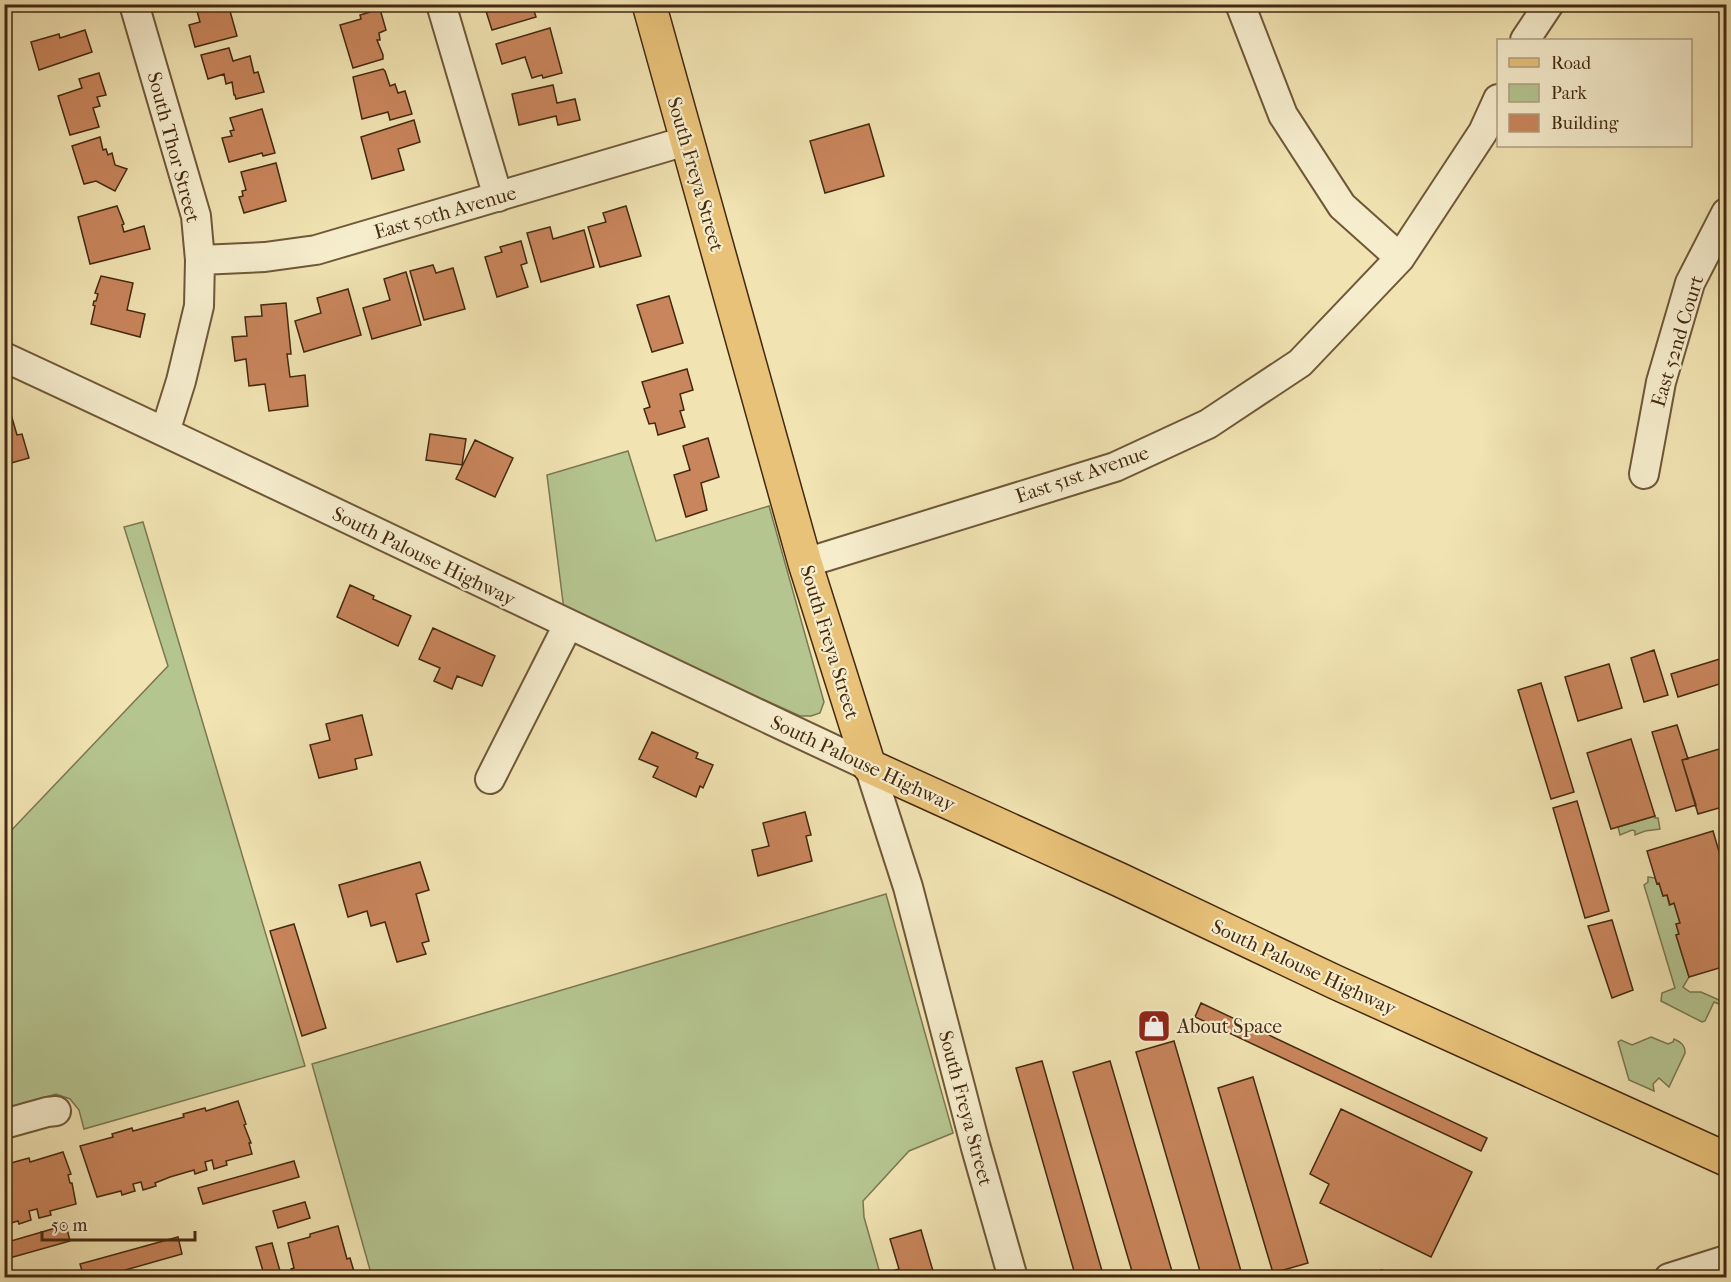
<svg xmlns="http://www.w3.org/2000/svg" width="1731" height="1282" viewBox="0 0 1731 1282" font-family="'IM FELL French Canon',serif">
  <rect width="100%" height="100%" fill="#f1e3b2"/>
  <filter id="stains"><feTurbulence type="fractalNoise" baseFrequency=".00333" numOctaves="4"/><feColorMatrix values="0 0 0 0 .2 0 0 0 0 .09 0 0 0 0 .02 0 0 0 .5 -.17"/></filter>
  <radialGradient id="worn" r=".72"><stop offset=".6" stop-color="#630" stop-opacity="0"/><stop offset="1" stop-color="#630" stop-opacity=".3"/></radialGradient>
  <path fill="#b5c590" stroke="#7c7750" stroke-width="1.5" d="M628,451L656,541L769,506L824,702L820,713L811,716H800L564,610L547,475Z
    M143,522L305,1066L84,1129L79,1110L70,1099L56,1094L5,1109L4,838L168,666L124,527Z
    M1655,816V818H1658L1660,829L1645,831L1635,835V831L1632,830L1620,835L1618,827Z
    M1648,877L1655,878L1657,884L1659,883L1663,896L1667,895L1669,905L1674,903L1680,923L1676,924L1679,934L1676,935L1689,977L1683,987L1690,992H1701L1726,1003V1007L1714,1002L1705,1021L1702,1022L1661,1001L1662,993L1675,988L1644,885L1648,882Z
    M886,894L953,1133L909,1151L863,1201L864,1217L881,1277H372L312,1064Z
    M1651,1037L1668,1044L1673,1042L1674,1039C1681,1042 1685,1045 1685,1053L1669,1087L1659,1078L1653,1084L1654,1091L1629,1080L1618,1042L1621,1040L1632,1045Z"/>
  <path fill="#c9855c" stroke="#442910" stroke-width="1.5" d="M195,4H228L237,36L195,47L189,25L200,22Z
    M496,4H532L536,17L492,30L485,8Z
    M380,9L386,30L379,33L380,40H377L383,55V59L353,68L340,25L361,19L360,15Z
    M550,28L562,73L543,78L542,75L532,78L525,57L502,64L496,44Z
    M85,30L92,52L39,70L31,42L59,34L60,38Z
    M229,48L233,61L250,56L254,73L258,72L264,92L236,99L235,95H234L232,82L226,84L224,74L208,79L201,55Z
    M383,69L385,71L390,86L395,84L398,93L405,91L412,114L390,120L388,112L362,119L353,77Z
    M99,73L106,95L97,97L100,106L93,108L99,127L70,135L58,96L82,88L79,79Z
    M553,85L557,103L575,99L580,120L558,125L556,116L519,125L512,94Z
    M262,109L275,153L263,156L262,153L229,162L222,138L232,136L230,131L234,130L230,118Z
    M414,120L420,142L398,149L404,170L372,179L361,137Z
    M869,124L884,176L825,193L810,141Z
    M100,137L103,150L106,149L108,155L112,153L115,165L127,169L115,191L96,181L84,184L72,146Z
    M276,163L286,201L244,213L239,197L243,196L242,191L246,190L241,172Z
    M117,206L124,224L122,225L124,232L144,226L150,249L90,264L78,217Z
    M626,206L641,256L600,267L588,227L606,222L603,213Z
    M550,227L553,239L584,230L594,267L541,282L527,233Z
    M521,241L527,263L521,265L528,287L497,297L485,257L502,252L500,247Z
    M433,265L436,273L453,268L465,309L424,320L410,271Z
    M406,272L421,325L372,339L363,308L390,300L384,279Z
    M101,276L133,283L127,310L145,314L140,337L91,324L95,306L93,305L94,301H96L98,294L95,293Z
    M348,289L361,335L304,352L295,321L321,313L317,298Z
    M669,296L683,343L652,352L637,305Z
    M286,303L291,354H287L290,377L305,375L308,406L269,411L265,384L249,386L246,359L235,361L232,337L247,336L245,317L262,316L261,305Z
    M687,369L693,390L680,394L684,410L680,411L685,427L658,435L655,423L649,424L644,409L650,407L642,382Z
    M10,411L17,435L22,434L29,458L4,465V412Z
    M430,434L466,439L462,465L426,460Z
    M708,438L719,477L701,483L707,510L686,517L674,475L690,470L683,446Z
    M475,440L513,458L495,497L456,479Z
    M350,585L374,596L373,599L411,616L398,646L337,617Z
    M433,628L495,656L482,686L457,676L452,689L434,681L440,668L419,659Z
    M1654,650L1668,695L1644,702L1631,658Z
    M1726,657V682L1678,697L1671,674Z
    M1609,664L1622,708L1578,721L1565,677Z
    M1541,683L1574,792L1551,799L1518,690Z
    M362,715L372,755L355,759L357,769L319,778L310,745L330,740L326,724Z
    M1677,725L1688,759L1682,760L1696,805L1676,811L1652,732Z
    M652,732L698,753L696,758L713,765L703,788L700,786L696,797L653,777L658,767L639,759Z
    M1631,739L1655,816L1611,829L1587,753Z
    M1726,747V806L1698,814L1682,760Z
    M1577,801L1609,911L1585,918L1553,808Z
    M805,812L811,835L806,836L812,861L758,876L752,850L769,846L763,823Z
    M1713,831L1726,875V880L1724,881L1726,890L1721,891L1726,908V966L1689,977L1676,935L1679,934L1676,924L1680,923L1674,903L1670,905L1667,895L1663,896L1659,883L1657,884L1647,851Z
    M420,862L429,890L416,894L429,941L422,943L426,954L397,962L385,922L371,926L367,911L348,917L339,885Z
    M1612,920L1633,990L1612,998L1588,926Z
    M294,924L326,1028L302,1036L270,931Z
    M1201,1003L1487,1138L1481,1151L1195,1017Z
    M1174,1041L1243,1278H1202L1136,1052Z
    M1042,1061L1104,1278H1076L1016,1068Z
    M1110,1061L1174,1278H1134L1073,1072Z
    M1253,1077L1308,1263L1273,1273L1218,1088Z
    M238,1101L246,1124L244,1125L251,1143H249L252,1154L226,1161L227,1165L214,1169L212,1160L205,1162L207,1170L195,1174L194,1170L170,1177L155,1183L156,1186L143,1190L141,1182L133,1184L135,1191L122,1195L121,1191L97,1197L80,1146L113,1137L112,1134L132,1128L133,1131L184,1117L183,1114L205,1108L206,1111Z
    M1341,1109L1472,1172L1431,1257L1320,1203L1329,1184L1310,1174Z
    M63,1152L71,1174L68,1175L70,1183H72L76,1204L50,1211L51,1215L39,1218L37,1209L29,1211L31,1220L19,1224L18,1221L4,1225V1169L12,1166L11,1163L29,1158L30,1162Z
    M294,1161L299,1177L203,1204L198,1188Z
    M305,1202L310,1218L278,1228L273,1211Z
    M66,1225L70,1241L6,1259L4,1243Z
    M338,1226L347,1259L350,1258L356,1278H293L291,1269L294,1268L288,1243L310,1237V1234Z
    M921,1230L935,1278H884L883,1274L899,1269L890,1239Z
    M178,1237L182,1254L97,1278H84L80,1264Z
    M272,1243L282,1278H265L256,1247Z
    M1382,1270L1384,1278H1356Z"/>
  <g fill="none" stroke-linecap="round" stroke-linejoin="round">
    <defs>
      <path id="minor" d="M134,4L196,216L200,260L199,306L181,381L165,432
        M441,4L498,197
        M1240,4L1283,115L1342,206L1400,258
        M1525,40L1549,4
        M200,260L265,257L316,250L686,141
        M4,357C294,491 580,631 869,766L908,887L976,1148L1013,1278
        M1644,474L1661,382L1690,283L1726,213
        M805,563L1115,467L1208,424L1300,363L1400,258L1483,132L1498,99
        M490,779L568,625
        M4,1124L47,1112L56,1111
        M1669,1278L1726,1260"/>
      <path id="major" d="M649,4L805,563L869,766L1120,880L1335,982L1726,1159"/>
    </defs>
    <use href="#minor" stroke="#6f5838" stroke-width="32"/>
    <use href="#major" stroke="#442910" stroke-width="36"/>
    <use href="#minor" stroke="#f6edcd" stroke-width="28"/>
    <use href="#major" stroke="#e8c279" stroke-width="33"/>
  </g>
  <defs>
    <symbol id="shop-square" viewBox="-11 -11 22 22"><rect x="-9" y="-9" width="18" height="18" rx="4" fill="#8f2418" stroke="#f6edcd"/><path d="M-5-2.5h2.3a2.7 3.5 0 0 1 5.4 0H5L5.5 6h-11ZM-1.5-2.5h3a1.5 2.3 0 0 0-3 0Z" fill="#fff"/></symbol>
  </defs>
  <g fill-rule="evenodd">
    <use href="#shop-square" x="1135" y="1007" width="38" height="38"/>
  </g>
  <g text-anchor="middle" stroke-width="4.5" stroke-linejoin="round" paint-order="stroke">
    <g font-size="20" fill="#442910" stroke="#f6edcd">
      <text transform="translate(174 147) rotate(75)" y="7">South Thor Street</text>
      <text transform="translate(696 174) rotate(74)" y="7">South Freya Street</text>
      <text transform="translate(445 212) rotate(-16)" y="7">East 50th Avenue</text>
      <text transform="translate(1677 341) rotate(-73)" y="7">East 52nd Court</text>
      <text transform="translate(1082 474) rotate(-19)" y="7">East 51st Avenue</text>
      <text transform="translate(424 556) rotate(26)" y="7">South Palouse Highway</text>
      <text transform="translate(830 642) rotate(73)" y="7">South Freya Street</text>
      <text transform="translate(863 763) rotate(25)" y="7">South Palouse Highway</text>
      <text transform="translate(1304 967) rotate(25)" y="7">South Palouse Highway</text>
      <text transform="translate(966 1108) rotate(75)" y="7">South Freya Street</text>
    </g>
    <g font-size="20" fill="#442910" stroke="#f6edcd" text-anchor="start">
      <text x="1177" y="1033">About Space</text>
    </g>
  </g>
  <rect width="1731" height="1282" fill="none" stroke="#f1e3b2" stroke-width="24"/>
  <rect x="6" y="6" width="1719" height="1270" fill="none" stroke="#442910" stroke-width="3"/>
  <rect x="12" y="12" width="1707" height="1258" fill="none" stroke="#442910" stroke-width="1.5"/>
  <rect x="1497" y="39" width="195" height="108" fill="#f6edcd" stroke="#af9f81" stroke-width="1.5"/>
  <rect x="1509" y="58" width="30" height="9" fill="#e8c279" stroke="#af9f81" stroke-width="1.5"/>
  <text x="1551" y="69" font-size="18" fill="#442910">Road</text>
  <rect x="1509" y="84" width="30" height="18" fill="#b5c590" stroke="#af9f81" stroke-width="1.5"/>
  <text x="1551" y="99" font-size="18" fill="#442910">Park</text>
  <rect x="1509" y="114" width="30" height="18" fill="#c9855c" stroke="#af9f81" stroke-width="1.5"/>
  <text x="1551" y="129" font-size="18" fill="#442910">Building</text>
  <path d="M42 1231v9h153v-9" fill="none" stroke="#442910" stroke-width="3"/>
  <text x="51" y="1231" font-size="18" fill="#442910" stroke="#f6edcd" stroke-width="4.5" paint-order="stroke">50 m</text>
  <rect width="100%" height="100%" filter="url(#stains)"/>
  <rect width="100%" height="100%" fill="url(#worn)"/>
</svg>
